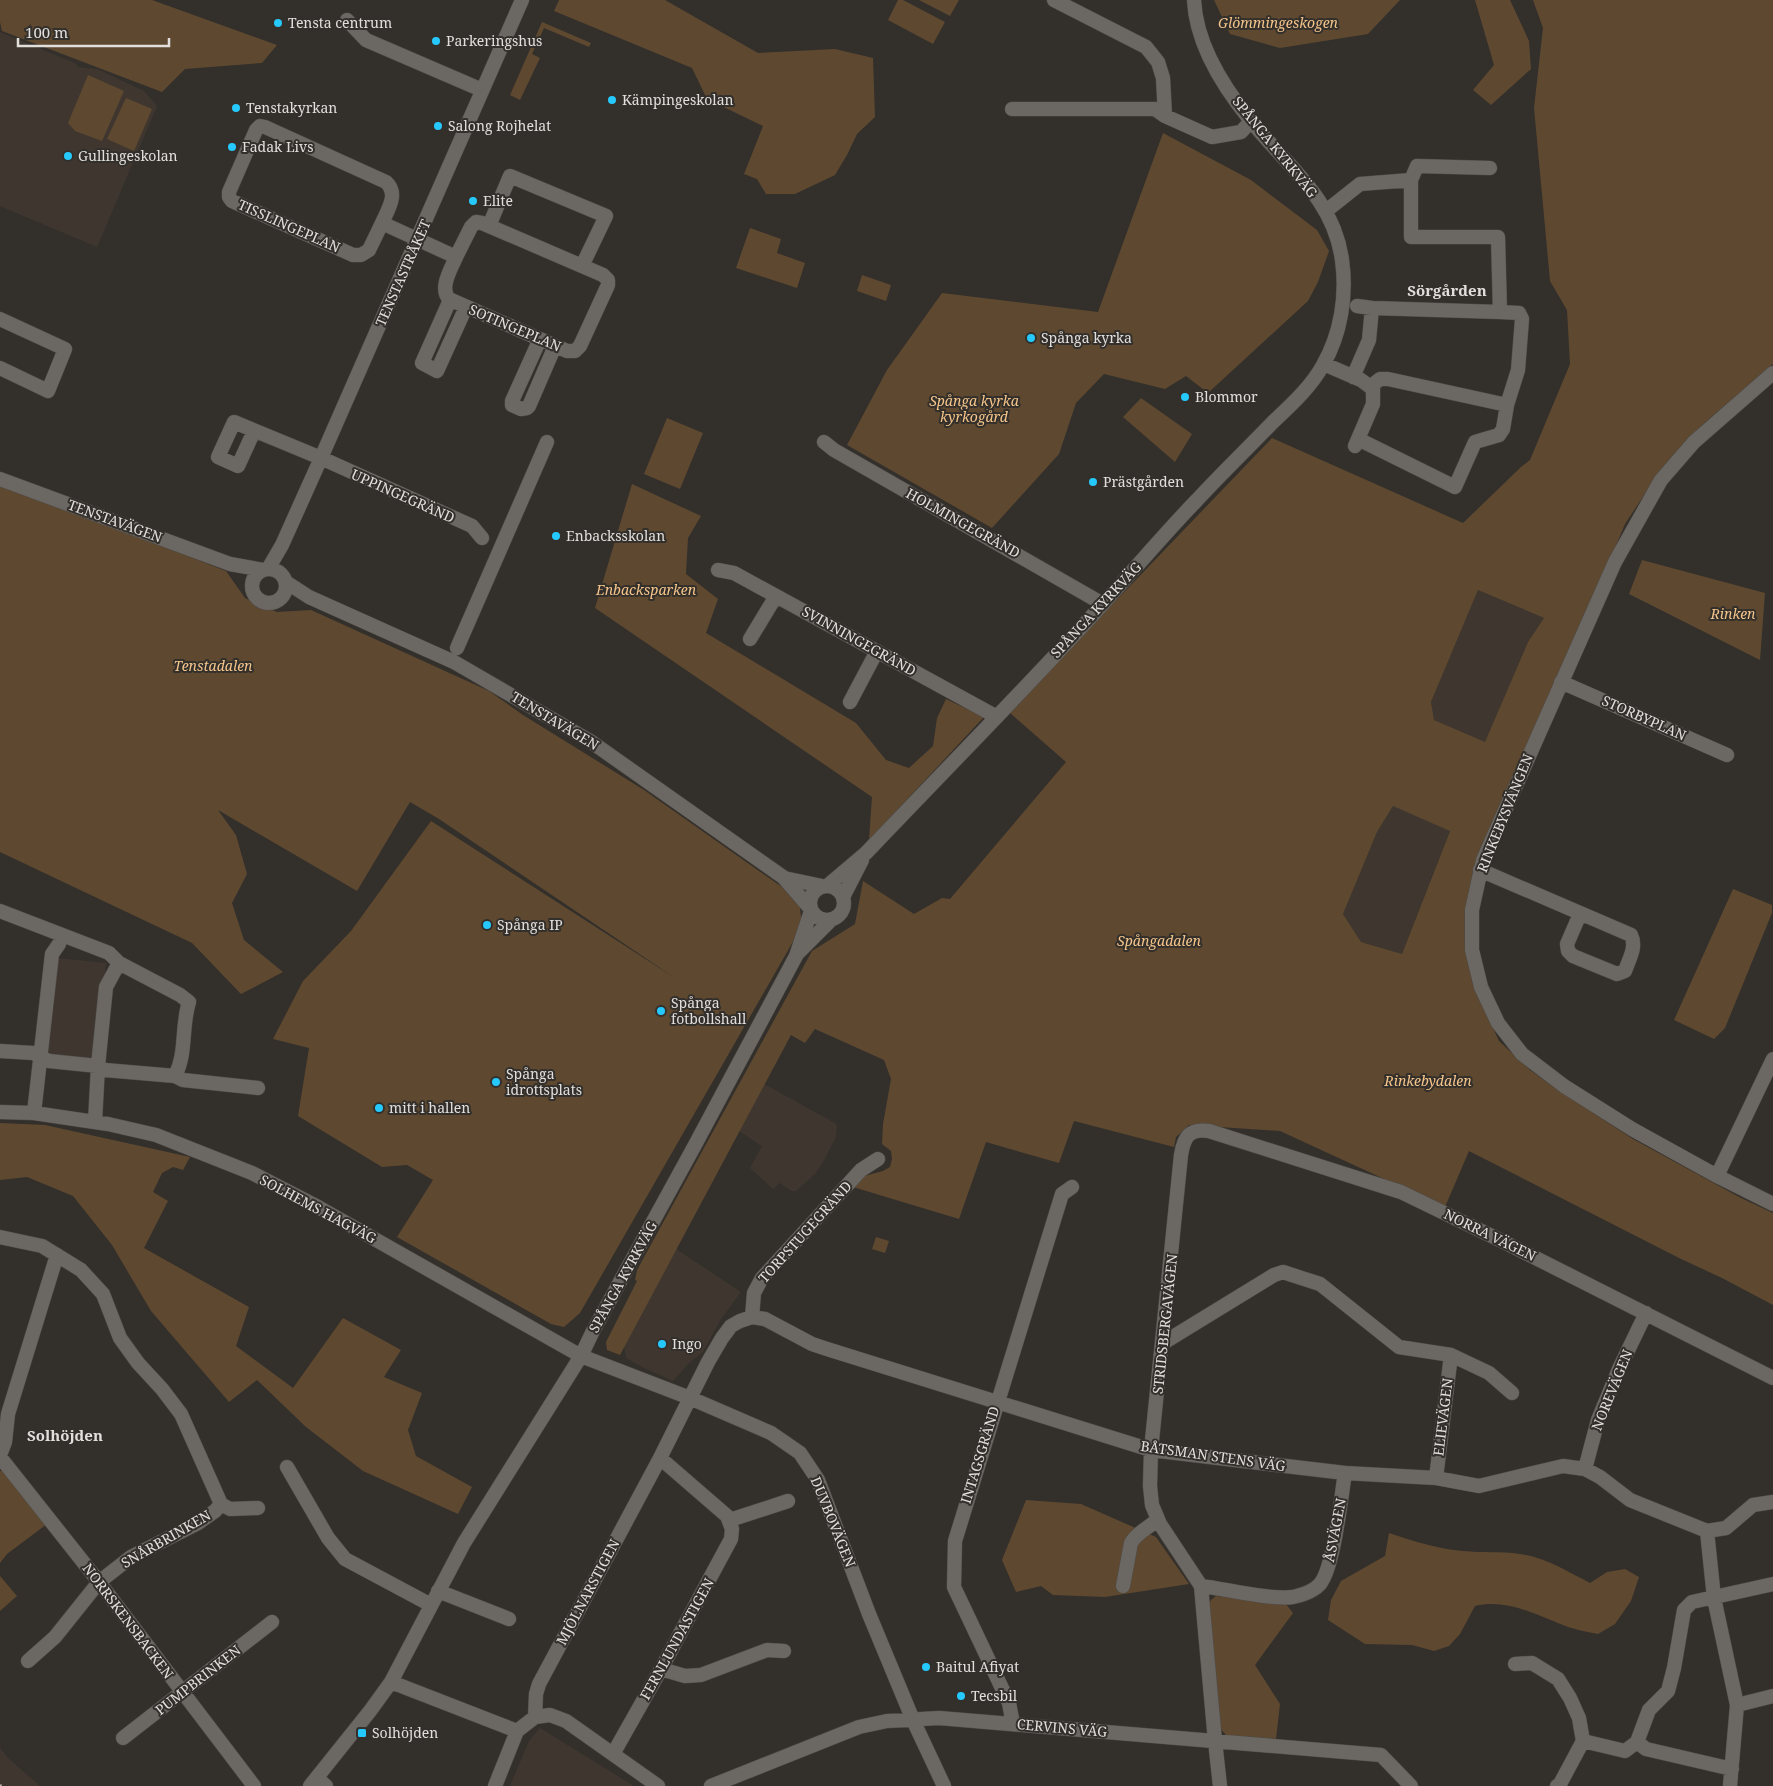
<svg xmlns="http://www.w3.org/2000/svg" width="1773" height="1786" viewBox="0 0 1773 1786" font-family="'Noto Serif',serif">
  <rect width="100%" height="100%" fill="#332f2b"/>
  <path fill="#3f372f" d="M0,32L75,63L78,67L97,69L144,91L157,106L97,247L0,206Z
    M1478,590L1544,618L1528,642L1485,743L1434,720L1431,702Z
    M1393,806L1450,830L1402,954L1361,942L1343,914L1377,832Z
    M56,958L106,963L96,1062L46,1057Z
    M764,1084L835,1123L837,1126L836,1137L823,1162L816,1173L796,1191H792L779,1183L773,1189L750,1168L762,1146L739,1131Z
    M676,1249L741,1292L721,1319L703,1352L689,1363L673,1381L644,1368L626,1358L624,1346Z
    M540,1728L634,1786H510L529,1741Z
    M0,1748L8,1758L40,1786H0Z"/>
  <path fill="#5e4930" fill-rule="evenodd" d="M0,0H152L277,45L262,63L185,69L162,92L2,31L0,22Z
    M559,0H665L758,53L835,49L873,58L875,117L857,134L847,155L835,175L795,194H766L757,179L744,174L763,126L707,99L692,68L554,11Z
    M898,0H903L945,22L933,44L888,20Z
    M919,0H959L950,16Z
    M1214,0H1400L1368,34L1280,48L1230,34Z
    M1475,0H1510L1529,41L1531,69L1491,105L1473,90L1494,65Z
    M1533,0H1773V364L1703,424L1656,477L1625,524L1596,593L1479,851L1465,910L1472,982L1499,1041L1530,1070L1559,1091L1633,1139L1741,1198L1773,1213V1305L1722,1278L1679,1258L1469,1151L1445,1207L1280,1131L1189,1125L1176,1137L1174,1147L1074,1121L1059,1163L986,1142L959,1219L853,1187L861,1177L883,1171L890,1167L892,1159L891,1151L882,1144L883,1124L891,1079L884,1060L815,1029L805,1043L791,1035L620,1355L607,1350L606,1342L637,1281L635,1280L637,1270L812,951L855,924L863,881L914,914L942,898L950,899L1066,762L1009,712L1272,438L1463,523L1521,467L1530,460L1570,364L1567,310L1550,281L1534,108L1543,28ZM1478,590L1544,618L1528,642L1485,742L1434,720L1431,702ZM1393,806L1450,831L1402,954L1361,942L1343,914L1377,832Z
    M542,22L591,43L589,47L544,28L532,54L540,58L520,100L510,95Z
    M88,75L124,91L102,141L75,131L68,123Z
    M126,98L152,109L134,151L107,139Z
    M1163,133L1251,180L1317,230L1329,251L1318,282L1308,301L1208,393L1186,376L1165,389L1104,374L1076,403L1059,454L992,528L847,445L887,370L942,293L1098,312Z
    M750,228L781,239L777,253L805,263L797,288L736,268Z
    M862,275L891,285L886,301L857,291Z
    M1141,398L1192,434L1175,462L1123,417Z
    M667,418L703,433L680,489L644,474Z
    M632,484L701,516L688,538L686,574L718,599L706,633L856,723L886,760L909,768L933,746L937,718L946,699L984,717L869,840L872,797L595,608Z
    M0,486L84,515L226,571L245,598L277,612L311,610L489,691L523,715L644,790L799,899L802,926L580,1313L564,1327L551,1324L397,1237L433,1180L407,1165L382,1167L298,1116L309,1048L273,1039L303,981L351,931L431,821L675,978L439,819L410,802L357,891L218,810L236,835L247,874L232,903L244,940L283,972L241,994L192,943L0,852Z
    M1642,560L1765,593L1760,660L1629,594Z
    M1733,889L1772,905V913L1725,1028L1714,1039L1674,1020Z
    M0,1123L45,1125L190,1157L183,1170L173,1167L162,1173L153,1192L168,1201L144,1248L249,1307L236,1346L293,1388L343,1318L401,1350L384,1377L422,1393L408,1430L416,1456L472,1487L458,1514L363,1471L306,1427L257,1380L229,1402L151,1311L112,1245L73,1196L27,1177L0,1180Z
    M876,1237L889,1241L885,1253L872,1249Z
    M5,1470L47,1524L7,1554L0,1563V1471Z
    M1026,1500L1081,1504L1156,1537L1189,1584L1105,1597L1053,1595L1041,1586L1016,1592L1002,1560Z
    M1389,1533C1413,1541 1438,1549 1463,1551C1482,1553 1501,1551 1520,1554C1545,1557 1568,1572 1590,1583L1607,1572L1625,1569L1639,1577L1631,1601L1615,1624L1598,1634C1588,1632 1577,1630 1568,1627C1539,1616 1507,1598 1475,1606L1460,1634L1449,1646L1434,1651L1412,1645L1365,1644L1328,1620L1331,1600L1341,1581L1385,1556Z
    M0,1576L17,1596L0,1611Z
    M1216,1596L1286,1604L1293,1613L1255,1665L1280,1704L1276,1739L1226,1735L1219,1727L1209,1604L1211,1600Z"/>
  <g fill="none" stroke-linecap="round" stroke-linejoin="round">
    <defs>
      <path id="minor" d="M1054,0L1146,47L1158,62L1163,78L1165,116
        M347,20L366,40L482,90
        M1012,109H1155L1165,116L1212,137L1241,132L1251,121
        M1490,168L1417,166L1411,180V237H1498L1500,312
        M1326,211L1360,184L1411,180
        M382,223C388,209 399,194 386,182L265,127L260,126L256,130L229,192V197L232,201L353,255H361L369,250L382,223L456,257L471,227L476,222L482,223L603,275L608,280V285L580,346L575,351H567L449,299C439,288 451,269 456,257
        M489,226L510,176L606,216L582,266
        M450,300L422,363L437,371L466,307
        M1357,306L1372,308L1500,312L1519,313L1522,319L1518,370L1507,405L1503,429L1499,435L1475,442L1455,487L1358,439
        M0,319L65,349L48,391L0,368
        M540,339L512,401V405L521,409L527,408L529,406L555,346
        M1324,364L1361,380L1373,389V404L1355,446
        M1773,373L1694,442L1661,480L1615,562L1483,860L1472,910V950L1481,987L1498,1023L1522,1054L1564,1086L1632,1129L1717,1176L1773,1204
        M1353,377L1369,340L1372,308
        M1370,387L1380,379H1388L1507,405
        M254,431L238,466L218,457L234,422L321,458L472,526L482,538
        M824,442L834,450L1103,604
        M0,479L230,564L263,570
        M268,569L282,545L321,458L522,0
        M252 586a17 17 0 1 1 34 0a17 17 0 1 1-34 0Z
        M718,570L734,573L997,717
        M286,582L309,597L454,662L590,741L783,877L809,907
        M750,639L776,596
        M457,648L547,442
        M1561,682L1727,755
        M850,702L877,651
        M1480,870L1631,935C1637,947 1629,959 1625,971L1617,974L1573,956L1568,951L1567,944L1580,914
        M784,878L822,886
        M810 903a17 17 0 1 1 34 0a17 17 0 1 1-34 0Z
        M827,886L866,853C945,770 1025,689 1102,605C1134,570 1164,534 1197,500C1222,473 1248,448 1273,422C1291,405 1311,387 1323,365C1341,334 1347,295 1342,260C1334,199 1287,166 1251,121C1224,88 1196,44 1194,0
        M843,897L862,860
        M0,911L109,953L119,963L180,995L189,1002C181,1027 187,1053 175,1076
        M799,952L830,921
        M0,1051L33,1053L49,1061L98,1066L105,1070L175,1076L183,1080L258,1088
        M0,1112L34,1113L108,1124L156,1135L252,1173L318,1207L581,1356L690,1398L771,1433L800,1453L818,1480L869,1614L913,1720L944,1786
        M34,1113L52,954L59,944
        M95,1122L98,1066L106,987L119,963
        M1717,1176L1773,1059
        M0,1237L42,1246L81,1270L103,1294L120,1338L138,1363L162,1389L181,1414L221,1504L230,1509L258,1508
        M752,1317L754,1293L762,1278L861,1170L878,1159
        M1163,1343L1274,1275L1283,1272L1320,1284L1399,1347L1451,1355L1489,1373L1512,1393
        M0,1455L5,1442L8,1414L57,1255
        M0,1457L99,1582L254,1786
        M287,1467L328,1538L345,1559L431,1605
        M1585,1469L1598,1420L1619,1369L1646,1313
        M1436,1478L1451,1355
        M730,1520L788,1501
        M1707,1531L1714,1598L1737,1705L1730,1786
        M1123,1586L1131,1543C1137,1532 1149,1528 1158,1519
        M1201,1586C1226,1589 1270,1600 1293,1597C1302,1595 1314,1591 1320,1584C1334,1567 1341,1497 1345,1473
        M438,1591L509,1619
        M28,1661L55,1637L99,1582L131,1557L198,1523L215,1511L221,1504
        M1515,1664L1532,1663L1558,1679L1570,1698L1579,1718L1583,1741L1625,1751L1637,1742L1646,1749L1732,1769
        M661,1669L685,1676L701,1675L767,1650L784,1651
        M391,1682L517,1731
        M1737,1705L1773,1696
        M535,1717L550,1715L566,1721L658,1786
        M1013,1724L1009,1703L954,1587L955,1541L1062,1194L1072,1187
        M123,1738L272,1622
        M1637,1742L1649,1710L1668,1691L1674,1668L1684,1610L1692,1602L1773,1584
        M613,1754L661,1669L731,1539L732,1529L727,1516L660,1458
        M317,1778L326,1786
        M310,1786L370,1711L391,1682L464,1543L581,1356L593,1331L695,1145L796,956L811,911
        M495,1786L517,1731L535,1717L536,1694L539,1684L660,1458L708,1362L722,1338L731,1326L740,1321L752,1317L765,1319L812,1344L827,1349L1151,1450L1345,1473L1436,1478L1479,1486L1563,1466L1585,1469L1600,1477L1630,1500L1707,1531L1726,1528L1753,1505L1773,1502
        M711,1786L859,1727L887,1721L939,1718L1381,1755L1411,1786
        M1220,1786L1215,1741L1201,1586L1160,1524L1152,1505L1150,1486L1151,1450L1181,1155C1184,1137 1189,1128 1209,1131L1401,1192L1504,1242L1773,1378
        M1557,1786L1560,1784L1583,1741"/>
    </defs>
    <use href="#minor" stroke="#4e4b48" stroke-width="15"/>
    <use href="#minor" stroke="#6b6762" stroke-width="14"/>
    <path stroke="#bebbb8" stroke-width="3" stroke-dasharray="8 4" stroke-linecap="butt" d="M0,1785L1,1786"/>
  </g>
  <g fill="#26c9fe" stroke="#332f2b" stroke-width="2">
    <circle cx="278" cy="23" r="5"/>
    <circle cx="436" cy="41" r="5"/>
    <circle cx="612" cy="100" r="5"/>
    <circle cx="236" cy="108" r="5"/>
    <circle cx="438" cy="126" r="5"/>
    <circle cx="232" cy="147" r="5"/>
    <circle cx="68" cy="156" r="5"/>
    <circle cx="473" cy="201" r="5"/>
    <circle cx="1031" cy="338" r="5"/>
    <circle cx="1185" cy="397" r="5"/>
    <circle cx="1093" cy="482" r="5"/>
    <circle cx="556" cy="536" r="5"/>
    <circle cx="487" cy="925" r="5"/>
    <circle cx="661" cy="1011" r="5"/>
    <circle cx="496" cy="1082" r="5"/>
    <circle cx="379" cy="1108" r="5"/>
    <circle cx="662" cy="1344" r="5"/>
    <circle cx="926" cy="1667" r="5"/>
    <circle cx="961" cy="1696" r="5"/>
    <rect x="357" y="1728" width="10" height="10" rx="2.5"/>
  </g>
  <g text-anchor="middle" stroke-width="4" stroke-linejoin="round" paint-order="stroke">
    <g font-size="14" fill="#e1dedc" stroke="#332f2b" text-anchor="start">
      <text x="288" y="28">Tensta centrum</text>
      <text x="446" y="46">Parkeringshus</text>
      <text x="622" y="105">Kämpingeskolan</text>
      <text x="246" y="113">Tenstakyrkan</text>
      <text x="448" y="131">Salong Rojhelat</text>
      <text x="242" y="152">Fadak Livs</text>
      <text x="78" y="161">Gullingeskolan</text>
      <text x="483" y="206">Elite</text>
      <text x="1041" y="343">Spånga kyrka</text>
      <text x="1195" y="402">Blommor</text>
      <text x="1103" y="487">Prästgården</text>
      <text x="566" y="541">Enbacksskolan</text>
      <text x="497" y="930">Spånga IP</text>
      <text x="671" y="1008">Spånga<tspan x="671" dy="16">fotbollshall</tspan></text>
      <text x="506" y="1079">Spånga<tspan x="506" dy="16">idrottsplats</tspan></text>
      <text x="389" y="1113">mitt i hallen</text>
      <text x="672" y="1349">Ingo</text>
      <text x="936" y="1672">Baitul Afiyat</text>
      <text x="971" y="1701">Tecsbil</text>
      <text x="372" y="1738">Solhöjden</text>
    </g>
    <g font-size="14" font-style="italic" fill="#f5c58b" stroke="#332f2b">
      <text x="1278" y="28">Glömmingeskogen</text>
      <text x="974" y="406">Spånga kyrka<tspan x="974" dy="16">kyrkogård</tspan></text>
      <text x="646" y="595">Enbacksparken</text>
      <text x="1733" y="619">Rinken</text>
      <text x="213" y="671">Tenstadalen</text>
      <text x="1159" y="946">Spångadalen</text>
      <text x="1428" y="1086">Rinkebydalen</text>
    </g>
    <g font-size="14" fill="#e1dedc" stroke="#332f2b">
      <text transform="translate(1275 147) rotate(51)" y="5">SPÅNGA KYRKVÄG</text>
      <text transform="translate(289 226) rotate(24)" y="5">TISSLINGEPLAN</text>
      <text transform="translate(403 273) rotate(-66)" y="5">TENSTASTRÅKET</text>
      <text transform="translate(515 328) rotate(23)" y="5">SOTINGEPLAN</text>
      <text transform="translate(403 496) rotate(24)" y="5">UPPINGEGRÄND</text>
      <text transform="translate(115 521) rotate(20)" y="5">TENSTAVÄGEN</text>
      <text transform="translate(963 523) rotate(29)" y="5">HOLMINGEGRÄND</text>
      <text transform="translate(1096 610) rotate(-47)" y="5">SPÅNGA KYRKVÄG</text>
      <text transform="translate(859 641) rotate(29)" y="5">SVINNINGEGRÄND</text>
      <text transform="translate(1644 718) rotate(24)" y="5">STORBYPLAN</text>
      <text transform="translate(555 721) rotate(31)" y="5">TENSTAVÄGEN</text>
      <text transform="translate(1505 813) rotate(-68)" y="5">RINKEBYSVÄNGEN</text>
      <text transform="translate(318 1209) rotate(28)" y="5">SOLHEMS HAGVÄG</text>
      <text transform="translate(805 1232) rotate(-48)" y="5">TORPSTUGEGRÄND</text>
      <text transform="translate(1490 1235) rotate(26)" y="5">NORRA VÄGEN</text>
      <text transform="translate(623 1277) rotate(-61)" y="5">SPÅNGA KYRKVÄG</text>
      <text transform="translate(1165 1324) rotate(-84)" y="5">STRIDSBERGAVÄGEN</text>
      <text transform="translate(1612 1390) rotate(-68)" y="5">NOREVÄGEN</text>
      <text transform="translate(1443 1417) rotate(-83)" y="5">ELIEVÄGEN</text>
      <text transform="translate(980 1455) rotate(-73)" y="5">INTAGSGRÄND</text>
      <text transform="translate(1213 1456) rotate(8)" y="5">BÅTSMAN STENS VÄG</text>
      <text transform="translate(833 1522) rotate(68)" y="5">DUVBOVÄGEN</text>
      <text transform="translate(1335 1530) rotate(-79)" y="5">ÅSVÄGEN</text>
      <text transform="translate(166 1539) rotate(-30)" y="5">SNÅRBRINKEN</text>
      <text transform="translate(588 1592) rotate(-62)" y="5">MJÖLNARSTIGEN</text>
      <text transform="translate(128 1621) rotate(53)" y="5">NORRSKENSBACKEN</text>
      <text transform="translate(677 1639) rotate(-61)" y="5">FERNLUNDASTIGEN</text>
      <text transform="translate(198 1680) rotate(-38)" y="5">PUMPBRINKEN</text>
      <text transform="translate(1062 1728) rotate(5)" y="5">CERVINS VÄG</text>
    </g>
    <g font-size="15" font-weight="bold" fill="#e1dedc" stroke="#332f2b">
      <text x="1447" y="296">Sörgården</text>
      <text x="65" y="1441">Solhöjden</text>
    </g>
  </g>
  <path d="M18 38v8h151v-8" fill="none" stroke="#e1dedc" stroke-width="2.5"/>
  <text x="25" y="38" font-size="15" fill="#e1dedc" stroke="#332f2b" stroke-width="4" paint-order="stroke">100 m</text>
</svg>
